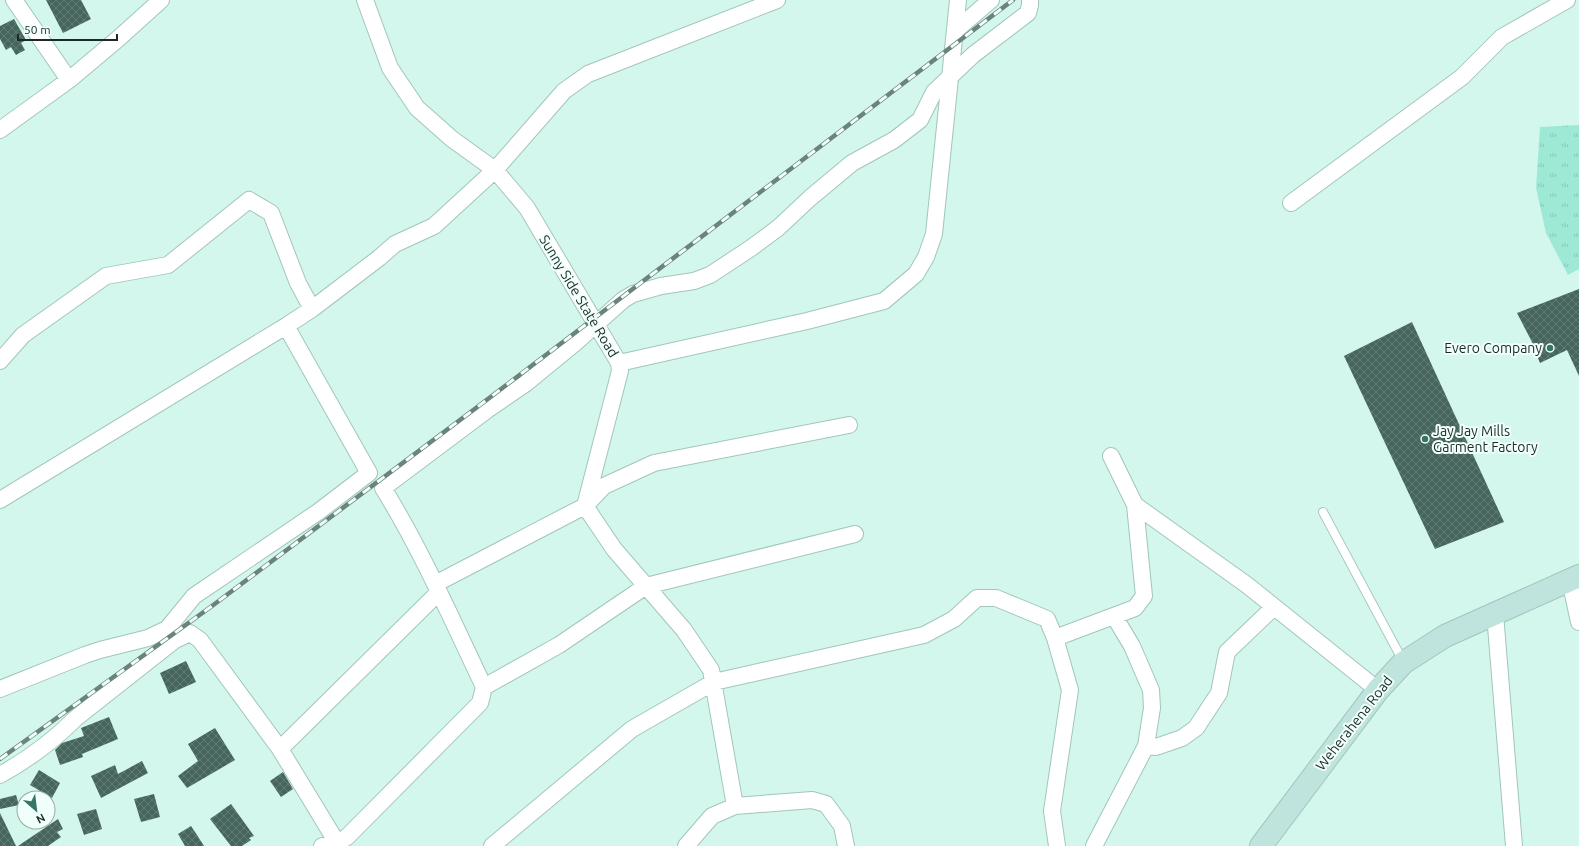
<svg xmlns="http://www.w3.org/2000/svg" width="1579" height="846" viewBox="0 0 1579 846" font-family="Ubuntu,sans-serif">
  <defs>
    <pattern id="park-tufts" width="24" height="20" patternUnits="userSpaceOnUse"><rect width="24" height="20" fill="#9de9d6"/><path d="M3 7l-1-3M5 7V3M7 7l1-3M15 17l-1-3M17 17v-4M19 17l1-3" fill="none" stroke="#87c8b8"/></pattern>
    <pattern id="building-cross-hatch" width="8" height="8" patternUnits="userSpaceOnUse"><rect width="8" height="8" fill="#45655d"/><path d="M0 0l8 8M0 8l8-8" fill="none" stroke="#627c75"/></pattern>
  </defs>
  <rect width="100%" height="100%" fill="#d3f7ed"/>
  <path fill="url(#park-tufts)" d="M1579,125V269L1568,275L1546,233L1536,188L1540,127Z"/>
  <path fill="url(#building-cross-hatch)" d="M46,0H81L91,19L63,33Z
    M14,19L26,40L21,43L25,50L16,55L11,47L6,50L0,39V26Z
    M1579,289V376L1567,350L1540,363L1533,346H1534L1517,313Z
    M1412,322L1504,522L1435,549L1344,356Z
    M186,661L196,682L169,694L160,673Z
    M109,717L118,739L82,754L83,757L60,765L55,750L62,743L84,736L81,728Z
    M215,728L235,760L187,788L178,776L198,761L188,744Z
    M142,761L148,773L101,798L91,776L115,765L118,774Z
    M39,770L60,783L52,798L30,785Z
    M283,772L293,789L281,797L270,781Z
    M154,794L160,817L141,822L134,799Z
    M16,795L19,805L0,809V799Z
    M231,804L254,836L249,838L251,840L242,846H231L210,819Z
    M96,809L102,829L84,835L77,814Z
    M0,813L16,846H0Z
    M58,819L63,829L57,832L61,837L48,846H18Z
    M191,826L197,835L204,846H185L178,834Z"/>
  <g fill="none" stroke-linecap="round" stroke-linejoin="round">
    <defs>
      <path id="service" d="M1323,512L1403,661"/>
      <path id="minor" d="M14,0L69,80
        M365,0L390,68L417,108L452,139L495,170L527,208L619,363L620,371L585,506L614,549L684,630L711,670L735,806L712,816L686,846
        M956,30L991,0
        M0,130L69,80L119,38L161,0
        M1291,203L1462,77L1502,37L1567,0
        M0,361L23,335L106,276L168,265L249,200L271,213L298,283L312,309
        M619,363L807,321L884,301L916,274L926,257L934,234L958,0
        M0,500L286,326L312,309L379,258L395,244L434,226L495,170L564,91L588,74L777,0
        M1135,505L1247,585L1378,690
        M1570,580L1579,622
        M435,584L585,506L604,486L654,463L849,425
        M1495,614L1514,846
        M1055,638L1135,608L1144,596L1135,505L1111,456
        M484,687L559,645L646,586L855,534
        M0,689L85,655L100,650L148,638L167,629L194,596L318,512L369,473L286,326
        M1146,746L1156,747L1182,738L1196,728L1219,693L1227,652L1274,607
        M280,749L439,592
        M0,775C27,760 54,740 76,718L175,640L190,633L200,640L280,749L339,846
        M735,806L812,800L826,804L842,826L846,846
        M322,846L338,843L347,837L480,703L484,687C452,620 422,551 383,488L487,410L525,384L575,343L623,300L633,294L661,286L694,281L710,275L751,248L778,228L810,198L852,163L894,140L920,120L934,92L973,55L1028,13L1030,5V0
        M492,846L632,729L714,682L924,635L954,619L977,598H996L1047,619L1055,638L1070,690L1052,811L1057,846
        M1094,846L1146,746L1152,708L1151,690L1132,646L1114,616"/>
      <path id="secondary" d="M1261,846L1378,690L1403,663L1445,636L1579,576"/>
    </defs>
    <use href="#service" stroke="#a2c5bc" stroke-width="10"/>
    <use href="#minor" stroke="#a2c5bc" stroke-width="18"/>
    <use href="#secondary" stroke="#a2c5bc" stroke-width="24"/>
    <use href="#service" stroke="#fff" stroke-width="8"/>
    <use href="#minor" stroke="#fff" stroke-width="16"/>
    <use href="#secondary" stroke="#bfe4dd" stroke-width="22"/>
    <defs>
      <path id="rail" d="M0,759L212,606L480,405L1013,0"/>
    </defs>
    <use href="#rail" stroke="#6b837d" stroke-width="4.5"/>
    <use href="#rail" stroke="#f1fffb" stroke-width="3" stroke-dasharray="9" stroke-linecap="butt"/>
  </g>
  <g fill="#337668" stroke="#f1fffb" stroke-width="1.5">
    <circle cx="1550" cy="348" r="4"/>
    <circle cx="1425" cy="439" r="4"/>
  </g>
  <g text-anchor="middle" stroke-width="4" stroke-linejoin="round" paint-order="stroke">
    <g font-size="14" fill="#1c2a27" stroke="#f1fffb">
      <text transform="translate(579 296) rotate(59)" y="5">Sunny Side State Road</text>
      <text transform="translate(1354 723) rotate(-52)" y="5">Weherahena Road</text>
    </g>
    <g font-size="14" fill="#1c2a27" stroke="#f1fffb" text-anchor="end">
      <text x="1542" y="353">Evero Company</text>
      <text x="1433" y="436" text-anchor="start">Jay Jay Mills<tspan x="1433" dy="16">Garment Factory</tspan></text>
    </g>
  </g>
  <g transform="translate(36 810) rotate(152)"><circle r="19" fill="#f1fffb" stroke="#9caaa6"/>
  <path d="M0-3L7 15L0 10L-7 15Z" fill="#337668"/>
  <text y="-6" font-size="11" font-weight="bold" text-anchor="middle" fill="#1c2a27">N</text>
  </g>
  <path d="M18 34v6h99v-6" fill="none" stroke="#1c2a27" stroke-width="2"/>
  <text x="24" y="34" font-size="12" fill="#1c2a27" stroke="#f1fffb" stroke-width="3" paint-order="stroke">50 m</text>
</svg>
